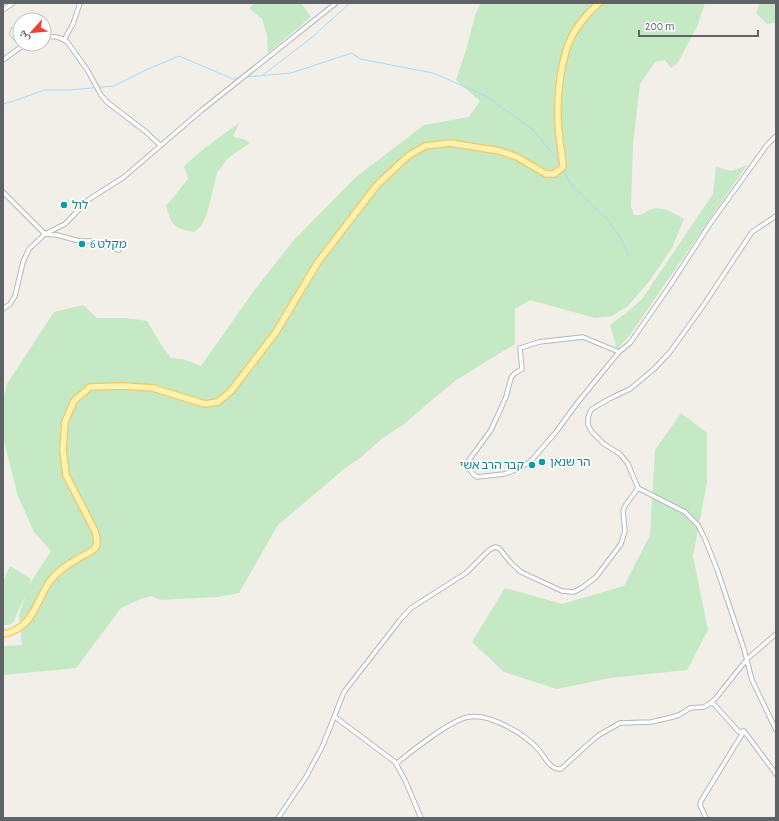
<svg xmlns="http://www.w3.org/2000/svg" width="779" height="821" viewBox="0 0 779 821" font-family="'Alegreya Sans','Noto Naskh Arabic','Noto Sans Hebrew',sans-serif">
  <rect width="100%" height="100%" fill="#f1efe8"/>
  <path fill="#c5e8c5" d="M255,3H301L311,17L268,53L267,35L262,19L249,8Z
    M481,3H705L697,27L677,64L671,68L665,60L655,62L640,84L633,145L631,206L634,215C644,216 644,212 652,209C663,206 675,214 684,219L672,248L650,280L628,306L612,316L595,318L530,300L515,309V344L485,362L455,381L426,405L403,425L384,437L360,458L344,469L278,525L239,593L218,597L161,600L151,596L138,600L121,608L76,668L3,675V646L22,645L19,615L26,594L13,623L8,625H3V582L10,566L31,579L29,585L51,551L34,532L18,496L5,446L3,433V399L7,384L54,312L83,305L97,318H127L147,321L160,343L171,358L183,359L201,366L253,292L293,241L356,177L424,125L469,117L480,101L456,80L467,47L475,15Z
    M760,3H776V21L774,23L767,24L756,13Z
    M239,123L233,137L244,139L250,143L228,158L217,173L207,214L201,226L194,232C173,228 172,226 166,206L188,179L184,166L206,147Z
    M747,165L630,335L617,349L610,325L626,313L642,299L713,194L716,167L732,171Z
    M681,413L707,433V483L693,556L708,630L687,670L610,678L557,689L504,672L472,642L505,588L562,604L624,586L650,535L655,450Z"/>
  <g fill="none" stroke-linecap="round" stroke-linejoin="round">
    <path stroke="#aadaff" stroke-width="1" d="M263,75L310,39L350,3
      M246,77L291,73L352,53L360,59L433,73L486,96L532,129L554,155L561,166
      M3,104L17,100L44,90H69L114,86L146,70L179,56L233,79L239,78
      M563,171L572,186L609,221L622,240L628,255"/>
    <defs>
      <path id="minor" d="M3,10L13,3
        M13,30L12,34L20,43
        M44,37C52,36 62,37 68,43L88,71L101,95L107,102L146,132L160,145
        M64,40L73,24L80,3
        M3,60L25,44
        M3,192L45,234L57,235L79,241H90L119,250
        M3,309L10,304L15,296L23,262L29,249L45,234L65,224L88,200L124,177L202,110L336,3
        M583,337L619,352L578,402L556,432L530,462L513,471L504,474L477,477L473,474L469,468V460L491,430L506,397L511,378L514,374L522,369L520,348L539,342Z
        M619,352L630,343L669,287L710,224L767,145L776,136
        M638,488L685,512L698,525L705,539L717,569L744,649L752,680L776,730
        M712,702L739,732L744,731L776,774
        M335,717L395,762L405,780L421,818
        M396,764C410,752 451,720 468,717C490,713 525,734 539,750C545,757 550,770 561,769L587,745L599,735L620,723L651,722L669,718L679,715L690,708L704,707L709,704L716,698L747,659L776,634
        M278,818L306,777L323,745L344,692L400,620L411,608L466,573L489,550L495,547L499,548L511,563L521,572L562,591L574,592L583,587L596,577L621,544L625,531L623,511L625,506L638,488L628,464L620,454L604,444L592,432L588,425V418L590,412L592,409L609,399L630,389L654,369L670,352L703,306L752,232L776,216
        M706,818L700,805L701,801L744,731"/>
      <path id="primary" d="M3,634C33,629 35,603 50,581C58,571 68,564 79,558C83,555 92,552 95,548C99,543 96,536 95,531L66,475L63,450L65,422L74,401L90,387L123,386L153,388L205,404L218,402L231,391L276,332L318,262L377,185L408,156L425,146L450,143L500,151L517,157L546,174H554L563,167C562,151 558,135 558,118C557,93 561,56 573,34C580,22 589,12 599,3"/>
    </defs>
    <use href="#minor" stroke="#b5b8bc" stroke-width="5.5"/>
    <use href="#primary" stroke="#f2c960" stroke-width="8"/>
    <use href="#minor" stroke="#fff" stroke-width="3.5"/>
    <use href="#primary" stroke="#fff2af" stroke-width="5.5"/>
  </g>
  <g fill="#0f9aa8" stroke="#fff" stroke-width="1.5">
    <circle cx="64" cy="205" r="4"/>
    <circle cx="82" cy="244" r="4"/>
    <circle cx="542" cy="462" r="4"/>
    <circle cx="532" cy="465" r="4"/>
  </g>
  <g text-anchor="middle" stroke-width="3.5" stroke-linejoin="round" paint-order="stroke">
    <g font-size="12" fill="#0d838f" stroke="#fff" text-anchor="start">
      <text x="72" y="209">לול</text>
      <text x="90" y="248">מקלט 6</text>
      <text x="550" y="466">הר שנאן</text>
      <text x="524" y="469" text-anchor="end">קבר הרב אשי</text>
    </g>
  </g>
  <rect width="779" height="821" fill="none" stroke="#5f6368" stroke-width="8"/>
  <g transform="translate(32 32) rotate(243)"><circle r="19" fill="#ffffff" stroke="#bfc1c3"/>
  <path d="M0-3L7 15L0 10L-7 15Z" fill="#ea4335"/>
  <text y="-6" font-size="11" font-weight="bold" text-anchor="middle" fill="#5f6368">ش</text>
  </g>
  <path d="M639 30v6h119v-6" fill="none" stroke="#5f6368" stroke-width="2"/>
  <text x="645" y="30" font-size="12" fill="#5f6368" stroke="#ffffff" stroke-width="3" paint-order="stroke">200 m</text>
</svg>
